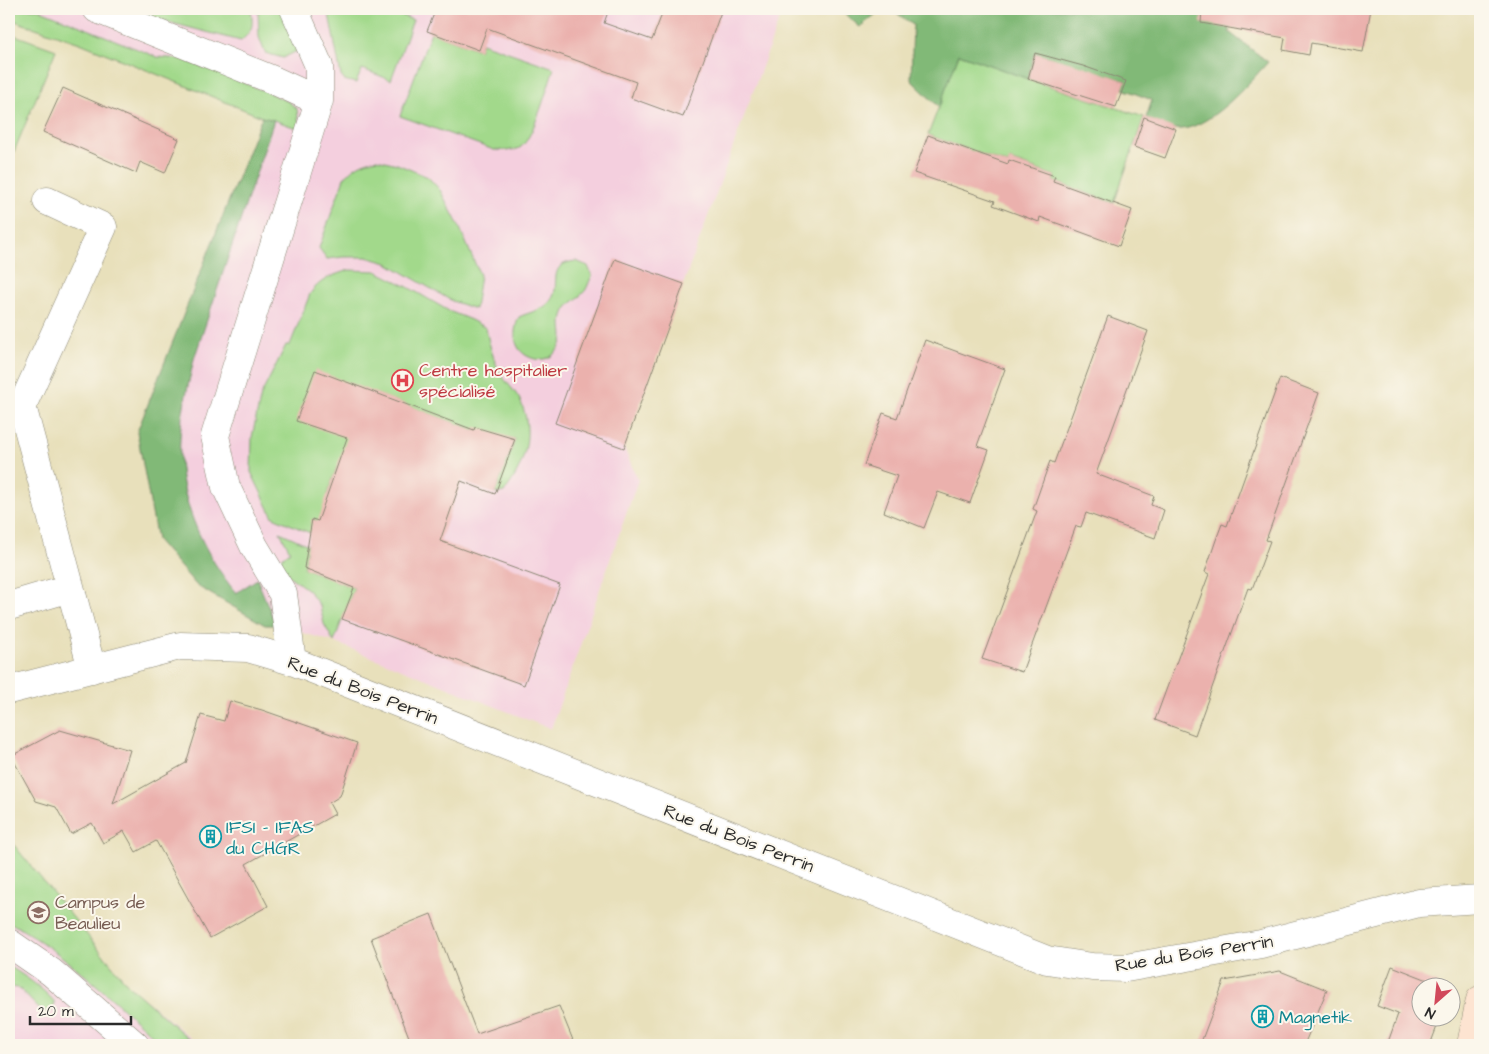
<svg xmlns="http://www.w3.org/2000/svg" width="1489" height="1054" viewBox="0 0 1489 1054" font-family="'Architects Daughter',sans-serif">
  <rect width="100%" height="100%" fill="#fbf7ec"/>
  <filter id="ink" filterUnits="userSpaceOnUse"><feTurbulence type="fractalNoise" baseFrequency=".02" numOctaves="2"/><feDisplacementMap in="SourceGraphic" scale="10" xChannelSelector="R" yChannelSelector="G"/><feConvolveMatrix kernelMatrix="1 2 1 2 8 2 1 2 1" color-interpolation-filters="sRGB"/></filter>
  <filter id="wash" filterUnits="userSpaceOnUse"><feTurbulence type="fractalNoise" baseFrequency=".0096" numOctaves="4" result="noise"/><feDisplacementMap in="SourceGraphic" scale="20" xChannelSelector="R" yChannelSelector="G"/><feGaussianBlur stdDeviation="1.12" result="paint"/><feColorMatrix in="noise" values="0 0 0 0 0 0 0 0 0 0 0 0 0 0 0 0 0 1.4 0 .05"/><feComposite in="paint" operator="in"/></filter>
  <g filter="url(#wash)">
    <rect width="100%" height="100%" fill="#e8e0bb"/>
    <path fill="#f4cfde" d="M9,9H783L624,448L638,480L551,729L334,642L276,625H265L197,586L157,540L137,432L262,117L80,43L9,19Z
      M9,839L128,985L199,1045H9Z"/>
    <path fill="#a2d98b" stroke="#66825b" d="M9,9H38L157,57L181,59L267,92L289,102L297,109L299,125L296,128L274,120L262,117L80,43L9,19Z
      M135,9H251C253,26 254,29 241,41L133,13Z
      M263,9H283L297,51L283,58L265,53L259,37L258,12Z
      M328,9H385L413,20L391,80L362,69L356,83L344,80L341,76Z
      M431,32L479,50L482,43L554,68C548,85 534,137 521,147C514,152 502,150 494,150L400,116Z
      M9,33L56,50L13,154L9,152Z
      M959,54L1028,79L1144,117L1114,203L1053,181L1055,176L1010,160L1008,164L928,135Z
      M377,159L397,164L428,177L440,190L459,226L480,275L475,309L452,301L387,263L366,257H343L327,259L319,248L344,178C354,166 362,162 377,159Z
      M576,261L588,266L592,276C589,281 587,290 583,293C576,301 566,304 563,316C559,332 570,338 553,355C548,359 542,360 535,359C514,354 511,334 519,317C529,312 545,310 551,300C562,285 545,264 576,261Z
      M349,270L376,271L406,286L449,311L471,320L486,328C488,341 495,365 502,376C507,383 514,390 519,398C535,430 526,465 504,492L495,494L515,439L474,430L315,371L377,448L364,477L337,467L327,496L368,513L340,528L313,519L310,533L273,517L251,472L252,437L261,395L286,345H290L310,294C319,280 333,275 349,270Z
      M280,532L308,545L304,568L354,588L334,642L324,624L320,606L308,590L281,570L276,562L290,551Z
      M9,839L128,985L196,1045H163C114,1001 67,954 9,922Z
      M9,966C25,976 41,987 54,1001V1009L44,1014L19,988L9,987Z"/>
    <path fill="#81b977" stroke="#567251" d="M839,9H882L860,27Z
      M891,9H1230L1229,32L1268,62C1249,83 1207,133 1175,129C1166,128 1154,121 1146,118L1152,100L1123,89L1126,81L1035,53L1028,79L959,54L939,107L911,80L913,25Z
      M262,117L274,120L194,359C187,391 178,425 180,457C182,507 205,555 236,593L257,579L276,625H265L197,586L157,540L137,432Z"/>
    <g id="blocks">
      <path fill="#ebb1ad" d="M436,9H609L604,23L652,40L664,9H722L683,117L631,98L636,82L487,28L479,50L427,31Z
        M1202,9H1371L1363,52L1311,43L1309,55L1283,50L1285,38L1201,23Z
        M1035,53L1083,66L1126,81L1116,107L1028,79Z
        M63,88L179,139L165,173L140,162L136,173L43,132Z
        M1144,117L1176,129L1165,158L1134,147Z
        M928,135L1008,164L1009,160L1055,176L1053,181L1132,210L1119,246L1040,217L1039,222L993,205L995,201L914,173Z
        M615,259L684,284L624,448L555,423Z
        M1108,316L1148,331L1096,474L1154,496L1151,505L1164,510L1155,538L1086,513L1081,527L1076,526L1022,672L982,659L1037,511L1033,509L1050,461L1054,463Z
        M925,340L1005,369L977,446L989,450L970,503L938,492L924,528L884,512L897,476L864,465L883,413L897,418Z
        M315,370L474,430L475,427L515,439L495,494L461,481L440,541L560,585L524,685L342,619L354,588L304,568L312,519L318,521L347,438L296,421Z
        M1280,378L1319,393L1266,540L1270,541L1252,589L1248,588L1195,735L1155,720L1209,574L1205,572L1217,537L1222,524L1227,526Z
        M230,701L262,710L357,743L340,796L329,803L335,814L246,864L268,906L210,938L156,841L136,852L124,831L103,843L92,823L71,834L56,807L36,801L11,756L60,730L130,750L113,804L186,763L201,715L224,721Z
        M431,914L477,1034L559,1006L575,1045H412L371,938Z
        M1392,966L1438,984L1437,986H1422V1016H1441L1430,1045H1387L1398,1014L1377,1006Z
        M1280,971L1327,990L1304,1045H1200L1224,981Z"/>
    </g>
  </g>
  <g filter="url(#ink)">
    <use href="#blocks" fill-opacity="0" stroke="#8a8673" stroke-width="1"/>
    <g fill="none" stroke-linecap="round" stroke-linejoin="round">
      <defs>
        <path id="street" d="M97,9L273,80L319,101
          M47,201L103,227L22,406L92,669
          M9,606L70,588
          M292,661L283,594L254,546L226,487L215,436L319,101V66L294,9
          M9,690L180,646L248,648L292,661L1047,960L1092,967L1126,968L1261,944L1419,903L1480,899
          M9,943L51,972L135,1045"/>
        <path id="secondary" d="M1471,1045L1480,1000"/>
      </defs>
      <use href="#street" stroke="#8a8673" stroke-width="29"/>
      <use href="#secondary" stroke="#8a8673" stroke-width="29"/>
      <use href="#street" stroke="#fff" stroke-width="28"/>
      <use href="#secondary" stroke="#fde4d1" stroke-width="28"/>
    </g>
  </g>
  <defs>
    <symbol id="hospital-ring" viewBox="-11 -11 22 22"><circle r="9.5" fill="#fbf7ec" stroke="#e0444e" stroke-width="1.5"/><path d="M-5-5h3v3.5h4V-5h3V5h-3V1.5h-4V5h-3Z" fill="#e0444e"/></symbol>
    <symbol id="building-ring" viewBox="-11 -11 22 22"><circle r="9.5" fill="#fbf7ec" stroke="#0f9aa8" stroke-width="1.5"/><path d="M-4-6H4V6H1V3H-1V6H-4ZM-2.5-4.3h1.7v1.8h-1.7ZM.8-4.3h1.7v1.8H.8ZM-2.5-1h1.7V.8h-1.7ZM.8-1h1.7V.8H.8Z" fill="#0f9aa8"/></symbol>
    <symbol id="university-ring" viewBox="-11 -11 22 22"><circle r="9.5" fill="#fbf7ec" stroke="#8d6e63" stroke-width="1.5"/><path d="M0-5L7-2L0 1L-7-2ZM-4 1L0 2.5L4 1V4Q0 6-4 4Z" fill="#8d6e63"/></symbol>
  </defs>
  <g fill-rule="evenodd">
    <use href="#hospital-ring" x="390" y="368" width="25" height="25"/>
    <use href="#building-ring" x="198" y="824" width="25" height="25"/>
    <use href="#university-ring" x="26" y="900" width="25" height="25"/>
    <use href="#building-ring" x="1250" y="1004" width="25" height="25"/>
  </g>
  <g text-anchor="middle" stroke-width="4" stroke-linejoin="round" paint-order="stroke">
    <g font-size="18" fill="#be3a42" stroke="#fbf7ec" text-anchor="start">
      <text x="419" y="376">Centre hospitalier<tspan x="419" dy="21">spécialisé</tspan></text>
    </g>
    <g font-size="18" fill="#2b2b2b" stroke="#fbf7ec">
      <text transform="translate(363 690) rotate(21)" y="6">Rue du Bois Perrin</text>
      <text transform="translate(739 838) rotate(21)" y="6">Rue du Bois Perrin</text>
      <text transform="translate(1194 953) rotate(-9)" y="6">Rue du Bois Perrin</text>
    </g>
    <g font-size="18" fill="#0d838f" stroke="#fbf7ec" text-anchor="start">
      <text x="226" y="833">IFSI - IFAS<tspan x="226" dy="21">du CHGR</tspan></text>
      <text x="1279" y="1023">Magnetik</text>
    </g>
    <g font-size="18" fill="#785e54" stroke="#fbf7ec" text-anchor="start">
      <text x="55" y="908">Campus de<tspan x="55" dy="21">Beaulieu</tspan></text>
    </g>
  </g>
  <rect width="1489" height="1054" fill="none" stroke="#fbf7ec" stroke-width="30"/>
  <g transform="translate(1436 1002) rotate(207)"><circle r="24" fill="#fbf7ec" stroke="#a8a59f"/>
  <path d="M0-4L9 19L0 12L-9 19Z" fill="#d1495b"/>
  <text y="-8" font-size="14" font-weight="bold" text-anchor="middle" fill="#2b2b2b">N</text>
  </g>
  <path d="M30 1016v8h101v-8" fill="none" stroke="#2b2b2b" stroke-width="2.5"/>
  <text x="38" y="1016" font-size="15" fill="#2b2b2b" stroke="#fbf7ec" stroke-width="4" paint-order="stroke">20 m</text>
</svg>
